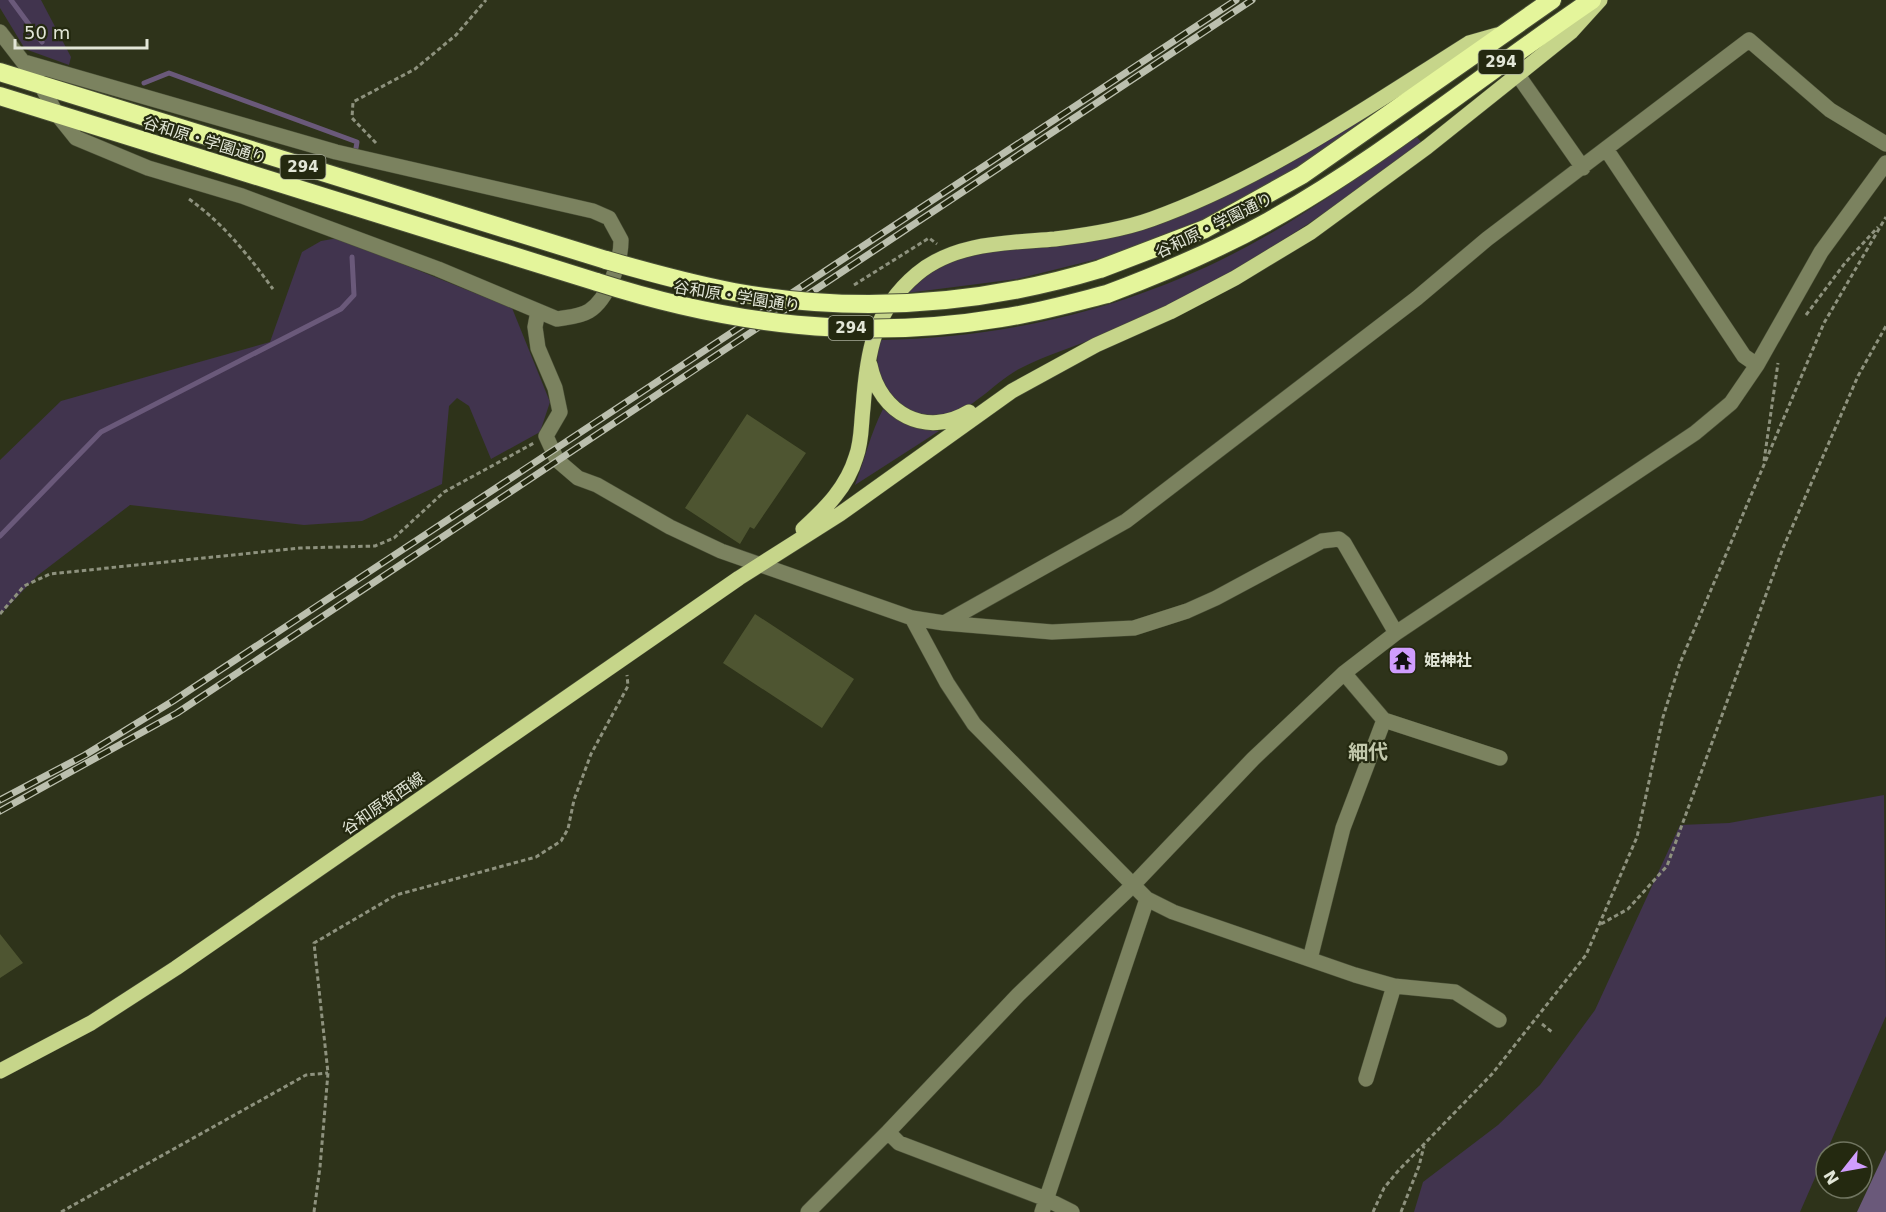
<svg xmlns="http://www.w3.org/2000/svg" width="1886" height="1212" viewBox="0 0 1886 1212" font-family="'DejaVu Sans','Noto Sans JP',sans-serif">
  <rect width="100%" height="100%" fill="#2e331a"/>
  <path fill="#41344e" d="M0,0H41L71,57L69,65L25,49L0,8Z
    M1390,101L1288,174L1197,223L1138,249L1017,279L907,293L929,274L954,260L999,250L1147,227Z
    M1417,137L1421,142C1350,197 1277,248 1198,290C1167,306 1135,322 1103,335C1076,346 1046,355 1019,369C993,383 966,418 934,418C916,418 898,404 889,391C877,376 874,358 881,340C1009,338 1135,307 1248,246C1307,214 1361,175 1417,137Z
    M338,238L512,308L550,402L540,432L491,459L469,406L457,398L449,406L442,484L362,521L304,525L130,505L37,576L0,615V460L61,401L270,342L302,252L321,241Z
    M883,409C901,423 916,430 939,431L855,485C865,458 870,435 883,409Z
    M1884,795L1886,1016L1800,1212H1414L1423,1182L1498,1125L1540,1085L1595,1010L1680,825L1729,823Z"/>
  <path fill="#6a597a" d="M1886,1150V1212H1857Z"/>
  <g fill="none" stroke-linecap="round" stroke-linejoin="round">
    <path stroke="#6a597a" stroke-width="5" d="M11,0L42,42
      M144,83L169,73L357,142L356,148
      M0,536L101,432L341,309L354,295L352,257"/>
  </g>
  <path fill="#4e5531" d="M747,414L806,453L754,529L750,527L740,544L685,508Z
    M755,614L854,679L822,728L723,663Z
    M0,934L23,963L0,978Z"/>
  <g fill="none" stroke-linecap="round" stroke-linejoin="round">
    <defs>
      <path id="minor" d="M0,32L41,85L56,113L76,138L148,168L242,196L438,269L557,319C568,317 579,317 589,311C608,299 621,262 621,240L609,218L593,211L336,152L24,62
        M1506,58L1583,168
        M1606,149L1744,356L1757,365
        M538,311L535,327L538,348L555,388L560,412L546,436L557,460L578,478L597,485L670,527L721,551L912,618L944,623L1052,632L1134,628L1187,611L1216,598L1322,541L1339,539L1344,543L1396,633
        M912,618L947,683L974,724L1147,899L1173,912L1355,975L1394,986L1455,992L1499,1020
        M944,623L1126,521L1417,298L1487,239L1749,40L1830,110L1886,144
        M1344,673L1384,720L1500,758
        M1310,959L1343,828L1384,720
        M1366,1079L1394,986
        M888,1132L899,1143L1046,1199L1072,1212
        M808,1212L888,1132L1018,995L1132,886L1253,759L1344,673L1396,633L1695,433L1731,403L1757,365L1821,252L1886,163
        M1042,1212L1147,899"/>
      <path id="major" d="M870,365C880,414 926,438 969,412
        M803,529C826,508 847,487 856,457C862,441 861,424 863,408C867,353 873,311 917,274C955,242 1008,243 1055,239C1087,235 1122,230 1152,219C1264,179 1369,106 1469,43L1497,35
        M0,1071L91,1023L176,968L739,578L840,514L1012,391L1096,345L1170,312L1235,278L1311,232L1427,147L1571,32L1600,0"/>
      <path id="highway" d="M0,72L606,260
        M0,96L597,282
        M1100,269L1205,229L1302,175L1552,0
        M1107,294C1163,273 1217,250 1269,221C1382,158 1484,73 1592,0"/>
    </defs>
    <use href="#minor" stroke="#4b5038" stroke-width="16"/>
    <use href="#major" stroke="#4b5038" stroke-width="16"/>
    <use href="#highway" stroke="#4b5038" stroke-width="20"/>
    <path stroke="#8e927e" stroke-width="3" stroke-dasharray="4.5 3" stroke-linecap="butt" d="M376,143L352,118L353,102L415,69L456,35L486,0
      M189,199C224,224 248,255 273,289
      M854,285L929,238L937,244
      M1806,315L1845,263L1878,227
      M1764,461L1778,363
      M0,614L24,586L50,574L300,548L375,546L394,538L444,492L534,443
      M1601,924L1628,909L1667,866L1783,548L1858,376L1886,326
      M1542,1024L1552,1032
      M61,1212L306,1075L328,1073
      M314,1212L320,1167L328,1073L314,943L396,895L536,857L561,841L568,829L574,800L591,754L628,686L627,675
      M1373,1212L1384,1188L1398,1171L1492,1074L1586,955L1637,837L1663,717L1680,663L1824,323L1886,217
      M1401,1212L1419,1166L1424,1146"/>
    <use href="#minor" stroke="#7b825f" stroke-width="15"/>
    <use href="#major" stroke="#c6d58a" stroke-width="15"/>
    <use href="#highway" stroke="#e4f59b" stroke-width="18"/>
    <defs>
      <path id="rail" d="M0,800L85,755L173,701L1236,0
        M0,811L177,713L1252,0"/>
    </defs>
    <use href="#rail" stroke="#bbbfae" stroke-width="7"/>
    <use href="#rail" stroke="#242910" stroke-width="4.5" stroke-dasharray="14" stroke-linecap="butt"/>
    <defs>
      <path id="highway-bridge" d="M606,260C648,272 691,284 734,292C857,314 981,305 1100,269
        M597,282C731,325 861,341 1001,318C1037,313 1072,303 1107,294"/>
    </defs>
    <use href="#highway-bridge" stroke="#4b5038" stroke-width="20" stroke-linecap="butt"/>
    <use href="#highway-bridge" stroke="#e4f59b" stroke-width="18"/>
  </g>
  <defs>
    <symbol id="temple-square" viewBox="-11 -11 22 22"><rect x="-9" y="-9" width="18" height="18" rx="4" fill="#d09dfe" stroke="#242910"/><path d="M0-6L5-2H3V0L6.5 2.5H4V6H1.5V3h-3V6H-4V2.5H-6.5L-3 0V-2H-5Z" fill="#111"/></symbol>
  </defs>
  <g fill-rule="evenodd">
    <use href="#temple-square" x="1386" y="644" width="33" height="33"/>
  </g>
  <g text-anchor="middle" stroke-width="4.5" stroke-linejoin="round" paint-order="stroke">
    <g fill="#242910" stroke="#a9ad9b" stroke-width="1.5">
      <rect x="1478.5" y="50" width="45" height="24" rx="4.5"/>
      <rect x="280.5" y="155" width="45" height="24" rx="4.5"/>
      <rect x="828.5" y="316" width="45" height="24" rx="4.5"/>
    </g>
    <g font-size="15" font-weight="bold" fill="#e2e6d7">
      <text x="1501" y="67">294</text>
      <text x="303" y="172">294</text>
      <text x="851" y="333">294</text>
    </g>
    <g font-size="16" fill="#e2e6d7" stroke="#242910">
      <text transform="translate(205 140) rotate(17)" y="6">谷和原・学園通り</text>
      <text transform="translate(1214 225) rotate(-26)" y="6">谷和原・学園通り</text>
      <text transform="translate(737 296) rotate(9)" y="6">谷和原・学園通り</text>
      <text transform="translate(383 803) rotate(-35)" y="6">谷和原筑西線</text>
    </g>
    <g font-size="16" font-weight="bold" fill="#e2e6d7" stroke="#242910" text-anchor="start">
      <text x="1424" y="666">姫神社</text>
    </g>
    <g font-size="20" font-weight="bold" fill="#c2c8ab" stroke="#242910">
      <text x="1368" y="759">細代</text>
    </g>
  </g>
  <g transform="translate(1844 1170) rotate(239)"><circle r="28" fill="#242910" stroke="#707560" stroke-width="1.5"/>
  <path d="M0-4.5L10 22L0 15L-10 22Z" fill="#d09dfe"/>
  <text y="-9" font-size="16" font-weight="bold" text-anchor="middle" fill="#e2e6d7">N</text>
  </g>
  <path d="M15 39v9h132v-9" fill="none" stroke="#e2e6d7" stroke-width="3"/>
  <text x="24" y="39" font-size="18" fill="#e2e6d7" stroke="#242910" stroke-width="4.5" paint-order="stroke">50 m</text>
</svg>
